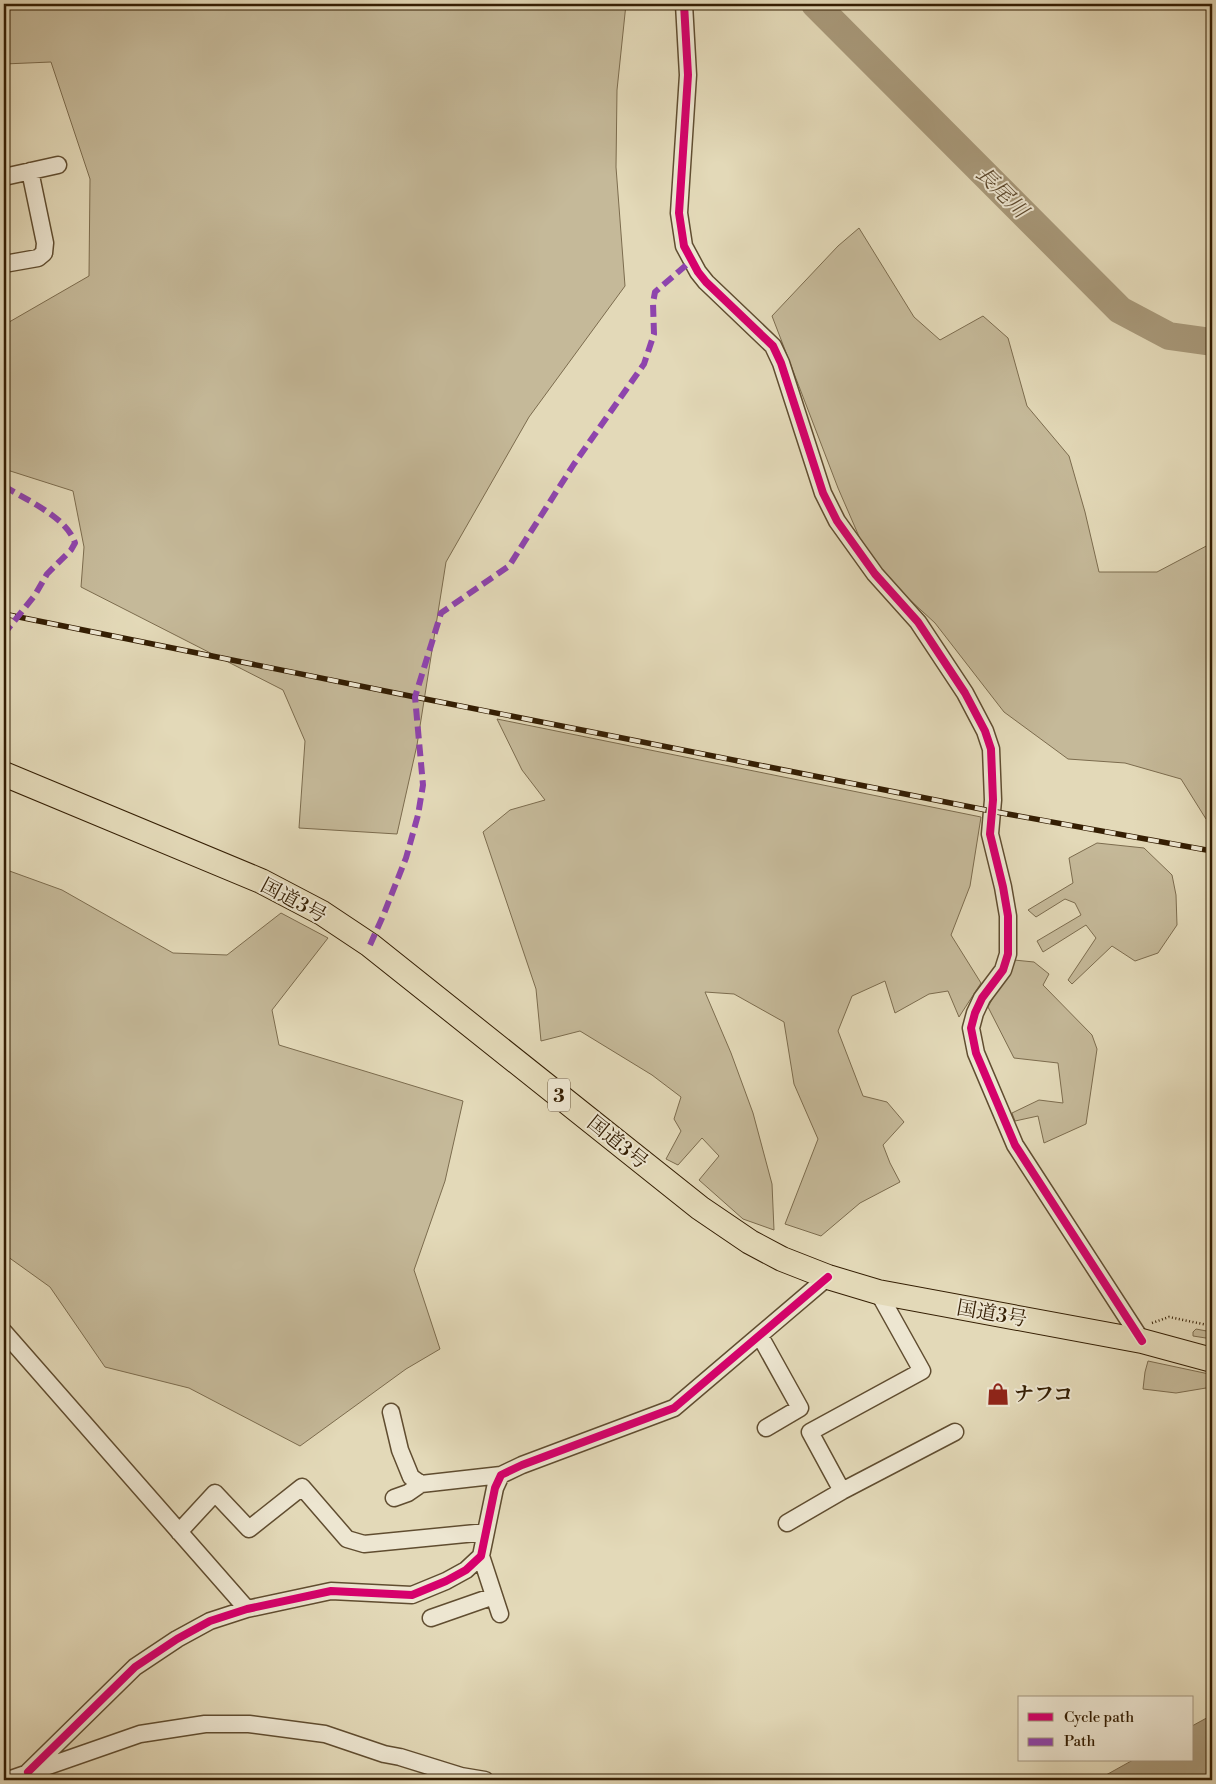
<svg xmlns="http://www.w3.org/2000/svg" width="1216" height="1784" viewBox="0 0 1216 1784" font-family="'Libre Bodoni','Noto Serif JP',serif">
  <rect width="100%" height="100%" fill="#e3d9b8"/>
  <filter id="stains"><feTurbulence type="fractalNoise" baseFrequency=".004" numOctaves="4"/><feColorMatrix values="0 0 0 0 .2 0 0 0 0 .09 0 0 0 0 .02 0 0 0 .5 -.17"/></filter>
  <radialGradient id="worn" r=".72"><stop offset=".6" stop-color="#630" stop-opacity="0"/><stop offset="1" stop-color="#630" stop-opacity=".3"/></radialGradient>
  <path fill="#c5b999" stroke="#7c6c4e" d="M4,4H626L617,90L616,167L625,286L529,417L446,562L417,745L397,834L299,828L305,741L283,690L81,587L84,547L73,491L4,469V325L89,276L90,179L51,62L4,64Z
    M859,228L914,317L940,340L983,316L1008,338L1027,406L1069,456L1085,512L1099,572H1157L1212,543V820L1206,819L1181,779L1125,763L1068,759L1004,712L935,623L871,564L838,488L772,316L838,246Z
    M497,719L981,817L970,886L951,935L981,983L959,1017L948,991L929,994L895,1013L885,981L852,996L838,1031L863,1096L887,1102L904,1122L883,1145L890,1163L900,1182L860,1203L821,1236L785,1224L818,1139L794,1084L784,1022L734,994L705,992L731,1053L753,1113L772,1184L774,1230L743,1219L699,1180L719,1156L702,1138L678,1165L666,1159L681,1131L674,1119L681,1097L652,1075L580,1031L541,1041L536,989L483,832L510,810L545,800L522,770Z
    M1097,843L1144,848L1172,875L1176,895L1177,925L1158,953L1135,961L1112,946L1072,984L1068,980L1096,938L1086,925L1043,952L1037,941L1081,915L1075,903L1065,899L1036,917L1028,910L1073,883L1069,858Z
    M4,869L62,890L173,953L227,955L281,913L328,938L272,1010L279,1045L463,1101L445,1181L414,1270L440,1349L406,1369L300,1446L189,1388L105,1367L50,1287L4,1254Z
    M1014,960L1034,962L1049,974L1043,985L1092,1035L1097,1049L1086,1124L1044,1143L1038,1116L1015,1121L1012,1113L1039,1100L1063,1103L1058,1063L1014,1058L988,1007Z
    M1196,1329L1212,1332V1339L1193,1336V1332Z
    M1148,1361L1209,1374L1208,1379L1212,1380V1387L1176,1393L1143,1389L1145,1372Z"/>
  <path fill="#a8997a" stroke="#7a684a" d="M1212,1715V1780H1097L1133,1760H1192V1726Z"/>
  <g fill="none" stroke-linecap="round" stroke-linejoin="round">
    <path stroke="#a8997a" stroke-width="28" d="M815,4L1120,310L1169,336L1212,342"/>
    <defs>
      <path id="minor" d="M684,4L688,75L679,213L684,246L698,272L706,282L773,346L781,363L823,493L837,521L875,574L918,622L965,693L985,731L991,749L993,800L990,834L1003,887L1008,916V954L1003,970L982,998L975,1013L971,1028L976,1053L1015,1145L1142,1341
        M4,177L58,165
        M4,264L38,258L44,253L45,243L30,171
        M878,1292L922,1371L810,1432L842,1491L955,1432
        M4,1332L247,1609
        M760,1336L800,1408L766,1428
        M391,1412L400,1450L411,1477L421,1484L501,1475
        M394,1498L408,1493L421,1484
        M787,1523L842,1491
        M179,1532L215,1493L249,1529L302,1487L347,1539L364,1544L486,1532
        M481,1556L500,1614
        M431,1618L494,1596
        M28,1772L135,1667L177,1639L210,1621L247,1609L331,1591L412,1595L446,1581L466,1570L481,1556L495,1488L501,1475L522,1465L674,1408L828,1277
        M8,1780L140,1734L205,1724H249L325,1734L384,1754L400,1757L461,1776L485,1780"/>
      <path id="highway" d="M4,774L261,881L322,913L370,945L700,1208L750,1242L782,1259L828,1277L878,1292L1142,1341L1212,1360"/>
    </defs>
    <use href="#minor" stroke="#604d30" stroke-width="19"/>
    <use href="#highway" stroke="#341e03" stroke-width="26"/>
    <path stroke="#341e03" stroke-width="2.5" stroke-dasharray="1 2.5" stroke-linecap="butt" d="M1152,1323L1169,1317L1212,1326"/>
    <use href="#minor" stroke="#ede6d1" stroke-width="16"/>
    <use href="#highway" stroke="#e3d9b8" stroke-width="24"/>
    <defs>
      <path id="rail" d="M4,614L415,697L991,811L1212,851"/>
    </defs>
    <use href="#rail" stroke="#341e03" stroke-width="5.5"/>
    <use href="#rail" stroke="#ede6d1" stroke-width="4" stroke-dasharray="11" stroke-linecap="butt"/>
    <path stroke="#8e44ad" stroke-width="6" stroke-dasharray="12 6" stroke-linecap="butt" d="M4,486C26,500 67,517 75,543L71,550L47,574L35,595L4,634
      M370,945L383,916L406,858L418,815L423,785L415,697L441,613L509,566L574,464L644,364L654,334L653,303L655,292L691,261"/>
    <defs>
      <path id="cycleway" d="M684,4L688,75L679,213L684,246L698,272L706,282L773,346L781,363L823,493L837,521L875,574L918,622L965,693L985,731L991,749L993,800L990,834L1003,887L1008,916V954L1003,970L982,998L975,1013L971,1028L976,1053L1015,1145L1142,1341
        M28,1772L135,1667L177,1639L210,1621L247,1609L331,1591L412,1595L446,1581L466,1570L481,1556L495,1488L501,1475L522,1465L674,1408L828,1277"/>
    </defs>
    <use href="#cycleway" stroke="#ede6d1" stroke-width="11"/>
    <use href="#cycleway" stroke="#d6006c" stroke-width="8"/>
  </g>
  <defs>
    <symbol id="shop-bare" viewBox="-9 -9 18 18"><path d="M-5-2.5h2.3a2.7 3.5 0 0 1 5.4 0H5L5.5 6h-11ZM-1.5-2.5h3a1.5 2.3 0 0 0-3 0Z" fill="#8f2418" stroke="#ede6d1" stroke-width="2.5" paint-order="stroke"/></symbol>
  </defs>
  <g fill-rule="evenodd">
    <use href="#shop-bare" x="982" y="1378" width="32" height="32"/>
  </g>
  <g text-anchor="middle" stroke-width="4" stroke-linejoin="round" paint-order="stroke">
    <rect fill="#ede6d1" stroke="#6c5a41" stroke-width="1" x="548" y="1078.5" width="22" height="33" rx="4"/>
    <g font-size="19" font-weight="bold" fill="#341e03">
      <text x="559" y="1102">3</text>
    </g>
    <g font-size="20" fill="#341e03" stroke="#ede6d1">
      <text transform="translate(294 900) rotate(28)" y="7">国道3号</text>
      <text transform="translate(618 1142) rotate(39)" y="7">国道3号</text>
      <text transform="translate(992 1313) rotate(10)" y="7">国道3号</text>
    </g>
    <g font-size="20" font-weight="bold" fill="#341e03" stroke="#ede6d1" text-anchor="start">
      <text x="1014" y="1401">ナフコ</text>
    </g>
    <g font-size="21" font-style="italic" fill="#5d492d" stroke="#ede6d1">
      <text transform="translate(1002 192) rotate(45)" y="7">長尾川</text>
    </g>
  </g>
  <rect width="1216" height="1784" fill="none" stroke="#e3d9b8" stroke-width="20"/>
  <rect x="5" y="5" width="1206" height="1774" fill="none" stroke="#341e03" stroke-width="2.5"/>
  <rect x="10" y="10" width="1196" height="1764" fill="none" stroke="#341e03"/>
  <rect x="1018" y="1696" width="175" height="65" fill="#ede6d1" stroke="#a3967f"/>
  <rect x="1028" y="1713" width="25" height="8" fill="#d6006c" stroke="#a3967f"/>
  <text x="1064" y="1722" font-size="15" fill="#341e03">Cycle path</text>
  <rect x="1028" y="1738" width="25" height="8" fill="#8e44ad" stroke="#a3967f"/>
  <text x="1064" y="1746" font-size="15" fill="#341e03">Path</text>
  <rect width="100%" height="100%" filter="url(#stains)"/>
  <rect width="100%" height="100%" fill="url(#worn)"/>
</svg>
